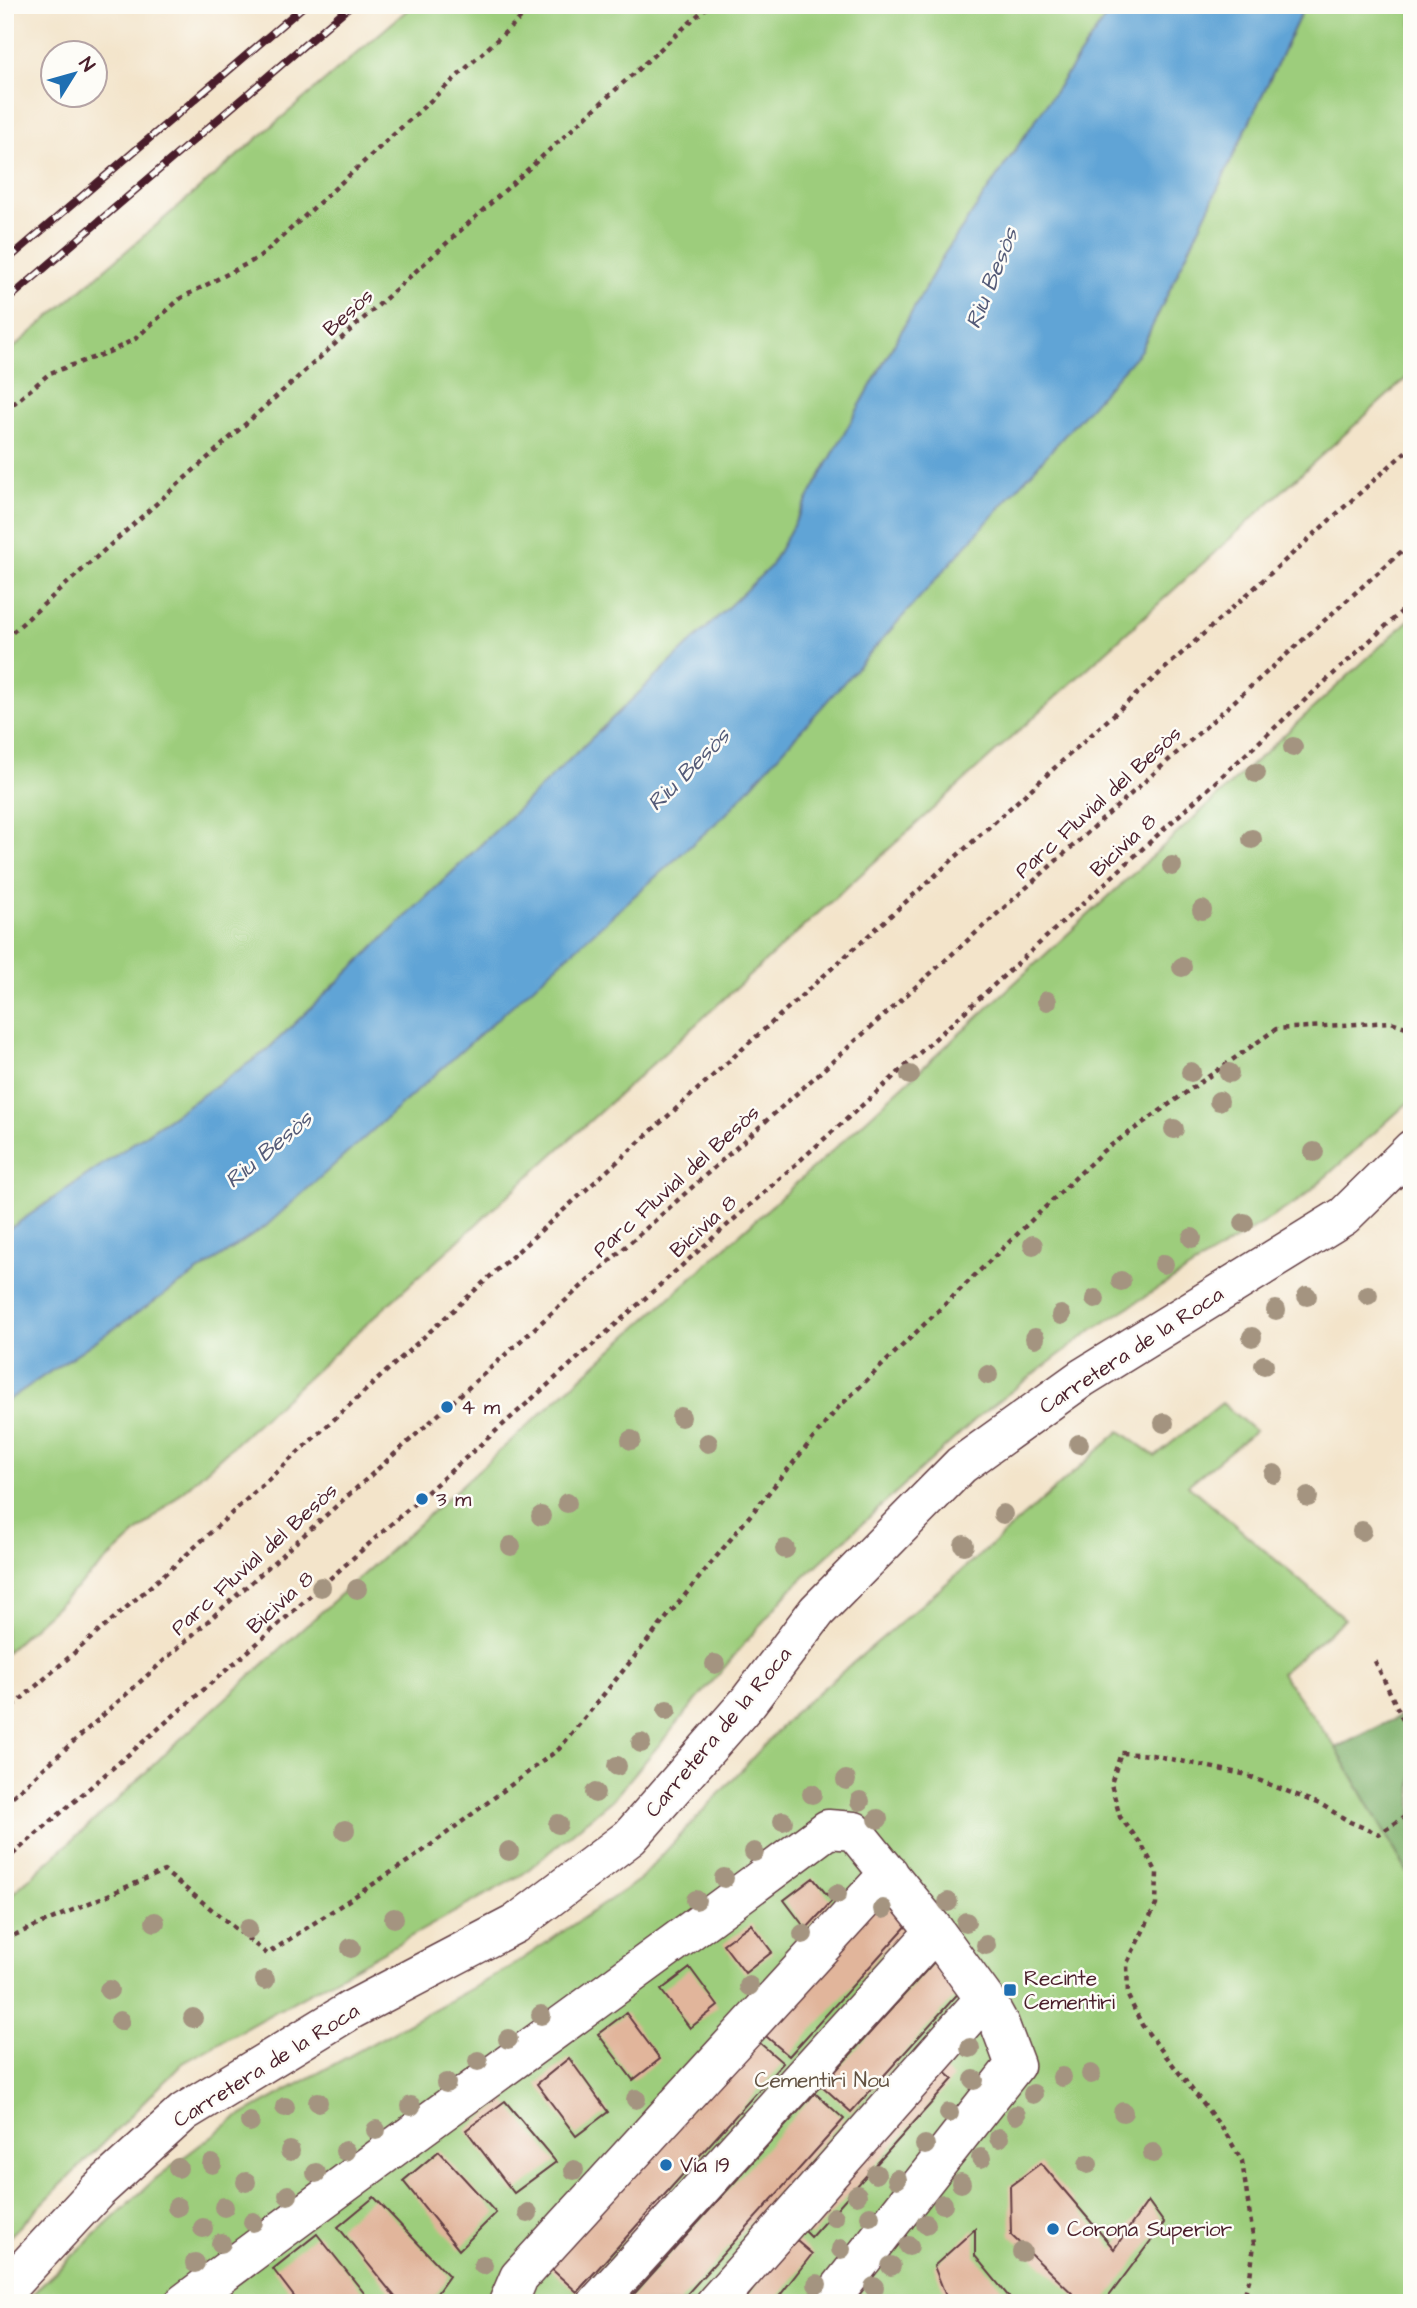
<svg xmlns="http://www.w3.org/2000/svg" width="1417" height="2308" viewBox="0 0 1417 2308" font-family="'Architects Daughter',sans-serif">
  <rect width="100%" height="100%" fill="#fdfcf7"/>
  <filter id="ink" filterUnits="userSpaceOnUse"><feTurbulence type="fractalNoise" baseFrequency=".0143" numOctaves="2"/><feDisplacementMap in="SourceGraphic" scale="14" xChannelSelector="R" yChannelSelector="G"/><feConvolveMatrix kernelMatrix="1 2 1 2 8 2 1 2 1" color-interpolation-filters="sRGB"/></filter>
  <filter id="wash" filterUnits="userSpaceOnUse"><feTurbulence type="fractalNoise" baseFrequency=".00686" numOctaves="4" result="noise"/><feDisplacementMap in="SourceGraphic" scale="28" xChannelSelector="R" yChannelSelector="G"/><feGaussianBlur stdDeviation="1.57" result="paint"/><feColorMatrix in="noise" values="0 0 0 0 0 0 0 0 0 0 0 0 0 0 0 0 0 1.4 0 .05"/><feComposite in="paint" operator="in"/></filter>
  <g filter="url(#wash)">
    <rect width="100%" height="100%" fill="#f3e4ca"/>
    <path fill="#9dcd7b" stroke="#747653" stroke-width="2" d="M413,5H1114L943,256L770,567L266,1051L5,1232V355Z
      M1305,5H1412V373L5,1653V1402L266,1226L1141,350Z
      M1412,617V1099L1301,1199L1092,1330L979,1416L790,1590L614,1798L523,1874L183,2063L5,2241V1900L112,1805L175,1744L843,1141Z
      M1222,1403L1255,1431L1188,1485L1345,1619L1281,1673L1336,1748L1412,1880V2303H26L39,2287L155,2179L233,2120L509,1968L639,1880L795,1712L994,1543L1120,1431L1155,1456Z"/>
    <path fill="#7eb06b" stroke="#64684b" stroke-width="2" d="M1412,1710V1880L1336,1748Z"/>
    <path fill="#61a4d6" stroke="#566280" stroke-width="2" d="M1114,5H1305L1141,350L727,813L266,1226L5,1402V1232L266,1051L770,567L943,256Z"/>
    <g id="blocks">
      <path fill="#e1b59b" d="M813,1878L832,1901L806,1929L784,1900Z
        M882,1897L910,1922L789,2056L760,2031Z
        M751,1924L772,1952L745,1973L723,1944Z
        M934,1962L963,1988L851,2112L822,2086Z
        M690,1968L718,2006L690,2028L661,1990Z
        M626,2013L660,2059L633,2080L598,2034Z
        M754,2038L783,2063L577,2292L548,2266Z
        M569,2058L608,2112L576,2136L537,2084Z
        M940,2067L953,2079L811,2237L798,2224Z
        M815,2093L844,2119L679,2303H626Z
        M505,2101L556,2162L514,2193L466,2130Z
        M439,2151L496,2213L459,2250L403,2181Z
        M1041,2163L1114,2249L1148,2201L1164,2223L1104,2303H1069L1075,2296L1011,2235L1010,2186Z
        M374,2197L449,2276L430,2303H400L338,2227Z
        M975,2229V2256L1014,2303H950L947,2299L934,2266Z
        M317,2234L372,2303H299L273,2269Z
        M791,2236L812,2254L774,2303H743Z"/>
    </g>
  </g>
  <g filter="url(#ink)">
    <use href="#blocks" fill-opacity="0" stroke="#633d43" stroke-width="2"/>
    <g fill="none" stroke-linecap="round" stroke-linejoin="round">
      <defs>
        <path id="minor" d="M5,2290L97,2191L184,2112L351,2010L515,1924L630,1837L748,1702L817,1611L961,1465L1082,1378L1344,1216L1412,1149
          M184,2303C397,2142 615,1989 828,1829L854,1831L935,1931L989,2005L1000,2025L1015,2065L828,2303
          M508,2303L519,2277L889,1873
          M597,2303L935,1931
          M715,2303L984,1999"/>
      </defs>
      <use href="#minor" stroke="#633d43" stroke-width="41"/>
      <path stroke="#633d43" stroke-width="4.5" stroke-dasharray="5 5" stroke-linecap="butt" d="M5,411L50,373L109,352L135,339L181,298L260,257L535,5
        M5,639L373,310L709,5
        M1375,1661L1405,1724L1412,1751
        M5,1713L174,1566L497,1270L1412,446
        M5,1803L1412,542
        M5,1861L253,1647L877,1092L1412,602
        M5,1939L164,1871L267,1954L419,1854L559,1749L838,1408L1103,1151L1276,1029L1391,1022L1412,1029
        M1242,2303L1250,2277L1254,2244L1242,2161L1225,2132L1142,2025L1128,1996L1127,1963L1156,1905L1157,1873L1142,1845L1120,1817L1111,1784L1121,1753L1152,1755L1243,1774L1322,1805L1350,1822L1379,1834L1412,1812"/>
      <use href="#minor" stroke="#fff" stroke-width="38"/>
      <defs>
        <path id="rail" d="M5,262L305,5
          M5,302L351,5"/>
      </defs>
      <use href="#rail" stroke="#4a1f2b" stroke-width="8"/>
      <use href="#rail" stroke="#fdfcf7" stroke-width="5" stroke-dasharray="16" stroke-linecap="butt"/>
    </g>
    <g fill="#a49480">
      <circle cx="1293" cy="747" r="10"/>
      <circle cx="1256" cy="773" r="10"/>
      <circle cx="1252" cy="839" r="10"/>
      <circle cx="1172" cy="866" r="10"/>
      <circle cx="1202" cy="910" r="10"/>
      <circle cx="1182" cy="967" r="10"/>
      <circle cx="1047" cy="1001" r="10"/>
      <circle cx="1191" cy="1072" r="10"/>
      <circle cx="1229" cy="1073" r="10"/>
      <circle cx="910" cy="1075" r="10"/>
      <circle cx="1219" cy="1101" r="10"/>
      <circle cx="1174" cy="1129" r="10"/>
      <circle cx="1314" cy="1152" r="10"/>
      <circle cx="1244" cy="1223" r="10"/>
      <circle cx="1192" cy="1238" r="10"/>
      <circle cx="1033" cy="1245" r="10"/>
      <circle cx="1164" cy="1264" r="10"/>
      <circle cx="1121" cy="1281" r="10"/>
      <circle cx="1368" cy="1295" r="10"/>
      <circle cx="1307" cy="1296" r="10"/>
      <circle cx="1095" cy="1299" r="10"/>
      <circle cx="1276" cy="1310" r="10"/>
      <circle cx="1061" cy="1315" r="10"/>
      <circle cx="1252" cy="1337" r="10"/>
      <circle cx="1035" cy="1338" r="10"/>
      <circle cx="1264" cy="1365" r="10"/>
      <circle cx="988" cy="1375" r="10"/>
      <circle cx="681" cy="1417" r="10"/>
      <circle cx="1164" cy="1423" r="10"/>
      <circle cx="631" cy="1440" r="10"/>
      <circle cx="708" cy="1443" r="10"/>
      <circle cx="1079" cy="1444" r="10"/>
      <circle cx="1274" cy="1474" r="10"/>
      <circle cx="1308" cy="1497" r="10"/>
      <circle cx="567" cy="1503" r="10"/>
      <circle cx="1003" cy="1514" r="10"/>
      <circle cx="541" cy="1516" r="10"/>
      <circle cx="1362" cy="1531" r="10"/>
      <circle cx="964" cy="1545" r="10"/>
      <circle cx="511" cy="1546" r="10"/>
      <circle cx="785" cy="1549" r="10"/>
      <circle cx="321" cy="1587" r="10"/>
      <circle cx="357" cy="1589" r="10"/>
      <circle cx="715" cy="1664" r="10"/>
      <circle cx="667" cy="1710" r="10"/>
      <circle cx="641" cy="1743" r="10"/>
      <circle cx="617" cy="1766" r="10"/>
      <circle cx="846" cy="1780" r="10"/>
      <circle cx="595" cy="1793" r="10"/>
      <circle cx="812" cy="1794" r="10"/>
      <circle cx="860" cy="1801" r="10"/>
      <circle cx="878" cy="1819" r="10"/>
      <circle cx="783" cy="1821" r="10"/>
      <circle cx="558" cy="1824" r="10"/>
      <circle cx="345" cy="1830" r="10"/>
      <circle cx="509" cy="1851" r="10"/>
      <circle cx="754" cy="1852" r="10"/>
      <circle cx="724" cy="1878" r="10"/>
      <circle cx="837" cy="1894" r="10"/>
      <circle cx="696" cy="1900" r="10"/>
      <circle cx="948" cy="1902" r="10"/>
      <circle cx="883" cy="1909" r="10"/>
      <circle cx="394" cy="1918" r="10"/>
      <circle cx="155" cy="1922" r="10"/>
      <circle cx="966" cy="1922" r="10"/>
      <circle cx="248" cy="1929" r="10"/>
      <circle cx="803" cy="1934" r="10"/>
      <circle cx="986" cy="1945" r="10"/>
      <circle cx="351" cy="1948" r="10"/>
      <circle cx="265" cy="1980" r="10"/>
      <circle cx="749" cy="1986" r="10"/>
      <circle cx="109" cy="1990" r="10"/>
      <circle cx="541" cy="2015" r="10"/>
      <circle cx="193" cy="2018" r="10"/>
      <circle cx="120" cy="2021" r="10"/>
      <circle cx="508" cy="2039" r="10"/>
      <circle cx="970" cy="2048" r="10"/>
      <circle cx="478" cy="2061" r="10"/>
      <circle cx="1091" cy="2074" r="10"/>
      <circle cx="1062" cy="2077" r="10"/>
      <circle cx="974" cy="2080" r="10"/>
      <circle cx="446" cy="2083" r="10"/>
      <circle cx="1033" cy="2094" r="10"/>
      <circle cx="636" cy="2099" r="10"/>
      <circle cx="318" cy="2102" r="10"/>
      <circle cx="411" cy="2106" r="10"/>
      <circle cx="285" cy="2107" r="10"/>
      <circle cx="1123" cy="2112" r="10"/>
      <circle cx="949" cy="2113" r="10"/>
      <circle cx="1016" cy="2115" r="10"/>
      <circle cx="250" cy="2122" r="10"/>
      <circle cx="376" cy="2130" r="10"/>
      <circle cx="999" cy="2138" r="10"/>
      <circle cx="925" cy="2145" r="10"/>
      <circle cx="290" cy="2151" r="10"/>
      <circle cx="345" cy="2151" r="10"/>
      <circle cx="1153" cy="2153" r="10"/>
      <circle cx="981" cy="2158" r="10"/>
      <circle cx="212" cy="2164" r="10"/>
      <circle cx="1088" cy="2164" r="10"/>
      <circle cx="178" cy="2168" r="10"/>
      <circle cx="574" cy="2170" r="10"/>
      <circle cx="316" cy="2173" r="10"/>
      <circle cx="876" cy="2174" r="10"/>
      <circle cx="897" cy="2179" r="10"/>
      <circle cx="246" cy="2182" r="10"/>
      <circle cx="961" cy="2183" r="10"/>
      <circle cx="288" cy="2195" r="10"/>
      <circle cx="857" cy="2195" r="10"/>
      <circle cx="943" cy="2204" r="10"/>
      <circle cx="177" cy="2207" r="10"/>
      <circle cx="224" cy="2207" r="10"/>
      <circle cx="528" cy="2213" r="10"/>
      <circle cx="870" cy="2216" r="10"/>
      <circle cx="834" cy="2217" r="10"/>
      <circle cx="253" cy="2222" r="10"/>
      <circle cx="926" cy="2224" r="10"/>
      <circle cx="203" cy="2228" r="10"/>
      <circle cx="221" cy="2243" r="10"/>
      <circle cx="909" cy="2246" r="10"/>
      <circle cx="841" cy="2249" r="10"/>
      <circle cx="1022" cy="2252" r="10"/>
      <circle cx="195" cy="2263" r="10"/>
      <circle cx="483" cy="2265" r="10"/>
      <circle cx="891" cy="2266" r="10"/>
      <circle cx="817" cy="2284" r="10"/>
      <circle cx="874" cy="2287" r="10"/>
    </g>
  </g>
  <g fill="#1f6fb2" stroke="#fdfcf7" stroke-width="2.5">
    <circle cx="447" cy="1407" r="7"/>
    <circle cx="422" cy="1499" r="7"/>
    <rect x="1003" y="1983" width="14" height="14" rx="3.5"/>
    <circle cx="666" cy="2165" r="7"/>
    <circle cx="1053" cy="2229" r="7"/>
  </g>
  <g text-anchor="middle" stroke-width="5" stroke-linejoin="round" paint-order="stroke">
    <g font-size="21" fill="#4a1f2b" stroke="#fdfcf7">
      <text transform="translate(348 312) rotate(-42)" y="7">Besòs</text>
      <text transform="translate(1098 802) rotate(-42)" y="7">Parc Fluvial del Besòs</text>
      <text transform="translate(1123 845) rotate(-43)" y="7">Bicivia 8</text>
      <text transform="translate(676 1181) rotate(-42)" y="7">Parc Fluvial del Besòs</text>
      <text transform="translate(703 1226) rotate(-42)" y="7">Bicivia 8</text>
      <text transform="translate(1131 1350) rotate(-33)" y="7">Carretera de la Roca</text>
      <text transform="translate(254 1559) rotate(-42)" y="7">Parc Fluvial del Besòs</text>
      <text transform="translate(280 1602) rotate(-42)" y="7">Bicivia 8</text>
      <text transform="translate(718 1732) rotate(-50)" y="7">Carretera de la Roca</text>
      <text transform="translate(266 2065) rotate(-32)" y="7">Carretera de la Roca</text>
    </g>
    <g font-size="21" fill="#4a1f2b" stroke="#fdfcf7" text-anchor="start">
      <text x="461" y="1414">4 m</text>
      <text x="436" y="1506">3 m</text>
      <text x="1024" y="1985">Recinte<tspan x="1024" dy="24">Cementiri</tspan></text>
      <text x="680" y="2172">Vía 19</text>
      <text x="1067" y="2236">Corona Superior</text>
    </g>
    <g font-size="21" fill="#635343" stroke="#fdfcf7">
      <text x="822" y="2087">Cementiri Nou</text>
    </g>
    <g font-size="23" font-style="italic" fill="#545b78" stroke="#fdfcf7">
      <text transform="translate(991 278) rotate(-68)" y="8">Riu Besòs</text>
      <text transform="translate(688 769) rotate(-45)" y="8">Riu Besòs</text>
      <text transform="translate(268 1149) rotate(-40)" y="8">Riu Besòs</text>
    </g>
  </g>
  <rect width="1417" height="2308" fill="none" stroke="#fdfcf7" stroke-width="28"/>
  <g transform="translate(74 74) rotate(53)"><circle r="33" fill="#fdfcf7" stroke="#b5a4a5" stroke-width="2"/>
  <path d="M0-5L12 26L0 18L-12 26Z" fill="#1f6fb2"/>
  <text y="-10" font-size="19" font-weight="bold" text-anchor="middle" fill="#4a1f2b">N</text>
  </g>
</svg>
